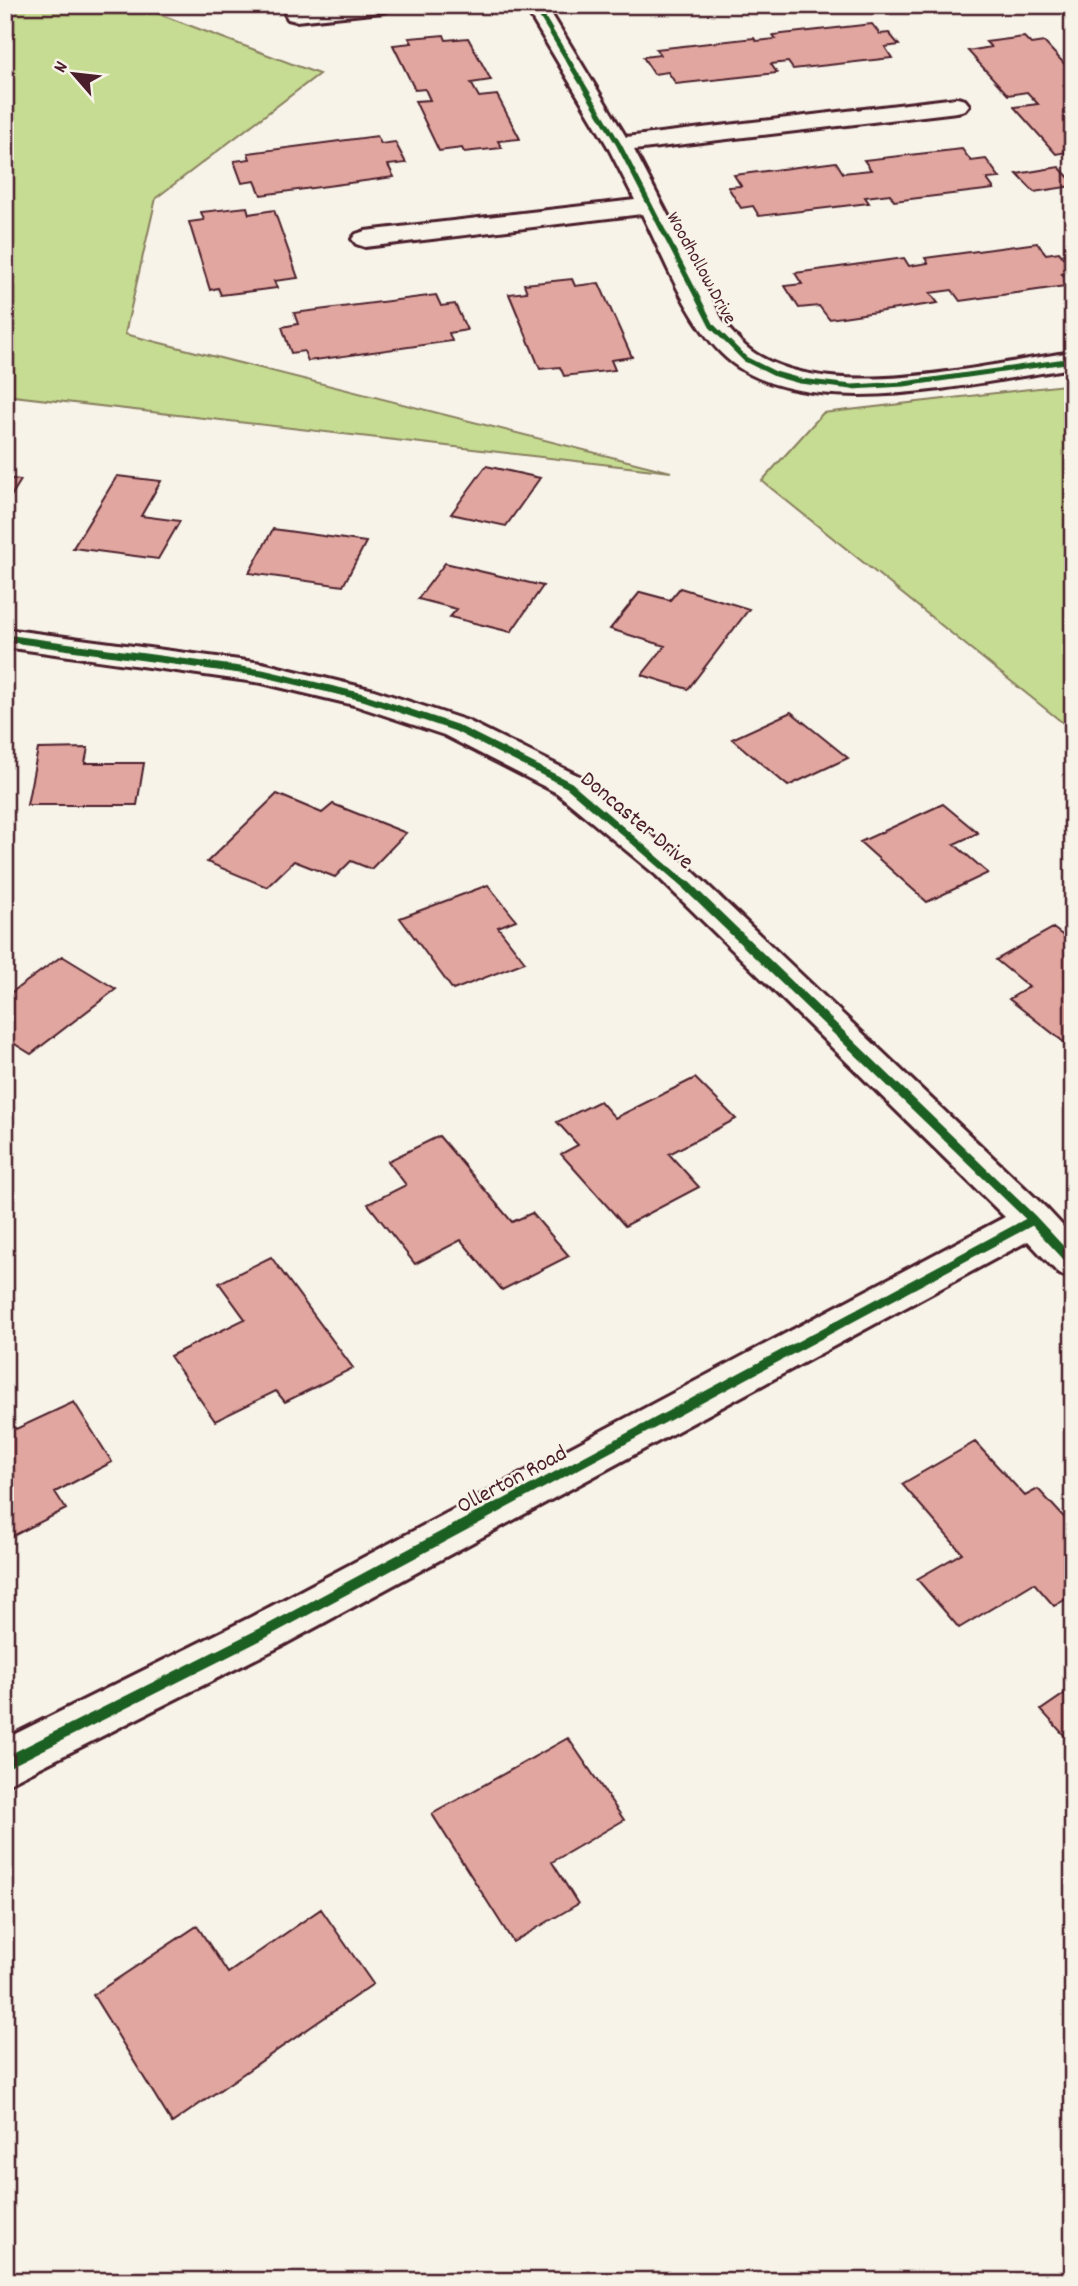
<svg xmlns="http://www.w3.org/2000/svg" width="1078" height="2286" viewBox="0 0 1078 2286" font-family="Dekko,sans-serif">
  <rect width="100%" height="100%" fill="#f7f3e8"/>
  <filter id="ink" filterUnits="userSpaceOnUse"><feTurbulence type="fractalNoise" baseFrequency=".0143" numOctaves="2"/><feDisplacementMap in="SourceGraphic" scale="14" xChannelSelector="R" yChannelSelector="G"/><feConvolveMatrix kernelMatrix="1 2 1 2 8 2 1 2 1" color-interpolation-filters="sRGB"/></filter>
  <g filter="url(#ink)">
    <path fill="#c6dc92" stroke="#887e5e" stroke-width="2" d="M5,5H135L319,74L156,198L125,334L671,472L5,395Z
      M1073,384V731L762,481L823,413Z"/>
    <path fill="#e0a69f" stroke="#4a1f2b" stroke-width="2" d="M872,24L880,34L889,33L899,45L885,47L892,58L793,69L788,62L771,64L777,73L676,84L668,72L654,74L643,57L660,55L656,49L754,38L756,41L776,39L773,35Z
      M444,35L446,40L468,38L491,80L471,83L479,97L497,95L520,139L498,141L502,148L464,152L462,148L439,151L415,101L430,100L425,89L415,90L393,45L412,43L409,38Z
      M1024,37L1031,44L1044,42L1073,73V85L1064,86L1073,95V151L1056,154L1014,107L1038,104L1027,92L1008,95L968,51L991,47L986,42Z
      M377,136L381,144L395,142L406,163L388,165L394,177L261,195L255,181L242,183L234,161L250,159L248,153Z
      M962,149L971,161L986,159L1000,178L987,179L994,189L894,201L890,194L865,197L869,203L759,216L753,206L741,208L728,187L741,186L734,175L836,162L843,173L871,170L864,160Z
      M1059,167L1073,182V186L1034,192L1017,174Z
      M247,207L249,214L274,210L298,278L274,281L277,288L221,295L218,288L210,290L189,222L204,220L201,212Z
      M1037,243L1046,254L1059,252L1073,269V272L1062,274L1072,285L960,301L952,290L930,293L938,303L829,319L819,306L799,308L785,286L802,284L795,273L904,258L909,266L928,263L925,258Z
      M572,279L575,286L599,283L632,357L611,360L615,370L564,376L560,367L540,369L509,294L527,292L524,284Z
      M436,295L441,306L455,304L467,330L449,333L452,341L308,361L304,351L291,353L282,327L298,324L294,313Z
      M486,466L540,478L506,526L451,514Z
      M117,476L161,481L141,516L180,521L158,559L73,548Z
      M5,478L21,480L5,506Z
      M273,529L366,542L343,586L249,573Z
      M445,563L543,586L511,632L450,617L457,609L418,599Z
      M680,588L749,609L688,689L642,675L665,646L610,629L640,592L670,600Z
      M791,712L848,758L788,786L732,739Z
      M88,748L85,763H144L137,805H27L38,749Z
      M277,794L322,813L333,804L406,833L371,869L351,861L335,877L294,861L267,887L207,862Z
      M943,804L978,833L954,844L988,873L927,902L860,842Z
      M488,885L516,920L498,927L525,962L453,990L400,918Z
      M1053,928L1073,943V1038L1065,1043L1009,999L1029,987L996,960Z
      M62,956L116,989L31,1054L5,1038V997Z
      M695,1078L736,1119L669,1154L699,1187L625,1226L561,1154L578,1145L557,1122L600,1101L615,1118Z
      M439,1136L512,1222L532,1213L569,1256L502,1290L461,1240L415,1264L368,1204L406,1185L388,1161Z
      M271,1257L353,1368L285,1402L276,1391L215,1421L170,1356L245,1319L219,1283Z
      M74,1402L112,1462L55,1492L66,1509L5,1540V1412L16,1429Z
      M975,1442L1025,1496L1038,1489L1073,1527V1595L1054,1606L1034,1583L959,1628L917,1579L962,1553L902,1484Z
      M1073,1688V1745L1041,1710Z
      M568,1738L624,1820L552,1862L578,1904L513,1942L432,1814Z
      M321,1909L373,1984L172,2123L93,1995L197,1926L228,1973Z"/>
    <g fill="none" stroke-linecap="round" stroke-linejoin="round">
      <defs>
        <path id="minor" d="M316,5H393L390,10L382,12L296,21L288,19L285,14L288,9Z
          M524,5H546L626,137L957,98L965,100L969,105L965,110L957,112L634,150L724,323C734,335 745,348 759,356C840,403 983,364 1073,352V368C979,381 796,429 721,353C685,316 665,260 642,214L365,247L356,244L352,239L356,234L365,231L635,200L607,145Z
          M5,629L262,663L374,690L468,721L581,777L680,859L1047,1209L1073,1237V1279L1059,1274L1028,1241L283,1645L5,1785V1739L251,1617L1005,1217L656,875L557,793L444,735L354,705L262,683L5,647Z"/>
      </defs>
      <use href="#minor" stroke="#4a1f2b" stroke-width="6"/>
      <use href="#minor" fill="#f7f3e8" fill-rule="evenodd"/>
      <defs>
        <path id="cycleway-far3" d="M535,5L619,145L712,326L745,359L775,374L800,381L852,387L904,384L1073,360"/>
        <path id="cycleway-far2" d="M5,638L262,673L363,697L456,728L569,785L689,888"/>
        <path id="cycleway-far1" d="M687,886L1033,1220L1073,1263
          M497,1508L1033,1220"/>
        <path id="cycleway" d="M5,1763L267,1631L500,1506"/>
      </defs>
      <use href="#cycleway-far3" stroke="#f7f3e8" stroke-width="8"/>
      <use href="#cycleway-far2" stroke="#f7f3e8" stroke-width="10"/>
      <use href="#cycleway-far1" stroke="#f7f3e8" stroke-width="13"/>
      <use href="#cycleway" stroke="#f7f3e8" stroke-width="16"/>
      <use href="#cycleway-far3" stroke="#1b5e20" stroke-width="5"/>
      <use href="#cycleway-far2" stroke="#1b5e20" stroke-width="7"/>
      <use href="#cycleway-far1" stroke="#1b5e20" stroke-width="9"/>
      <use href="#cycleway" stroke="#1b5e20" stroke-width="11"/>
    </g>
  </g>
  <g text-anchor="middle" stroke-width="5" stroke-linejoin="round" paint-order="stroke">
    <g font-size="19" fill="#4a1f2b" stroke="#f7f3e8">
      <text transform="translate(703 267) rotate(61)" y="7">Woodhollow Drive</text>
    </g>
    <g font-size="23" fill="#4a1f2b" stroke="#f7f3e8">
      <text transform="translate(638 819) rotate(40)" y="8">Doncaster Drive</text>
      <text transform="translate(511 1478) rotate(-28)" y="8">Ollerton Road</text>
    </g>
  </g>
  <rect width="1078" height="2286" fill="none" stroke="#f7f3e8" stroke-width="28"/>
  <rect x="14" y="14" width="1050" height="2258" fill="none" stroke="#4a1f2b" stroke-width="2.5" filter="url(#ink)"/>
  <g transform="translate(74 74) rotate(298)" stroke="#f7f3e8" stroke-width="5" paint-order="stroke">
  <path d="M0-5L12 26L0 18L-12 26Z" fill="#4a1f2b"/>
  <text y="-10" font-size="19" font-weight="bold" text-anchor="middle" fill="#4a1f2b">N</text>
  </g>
</svg>
